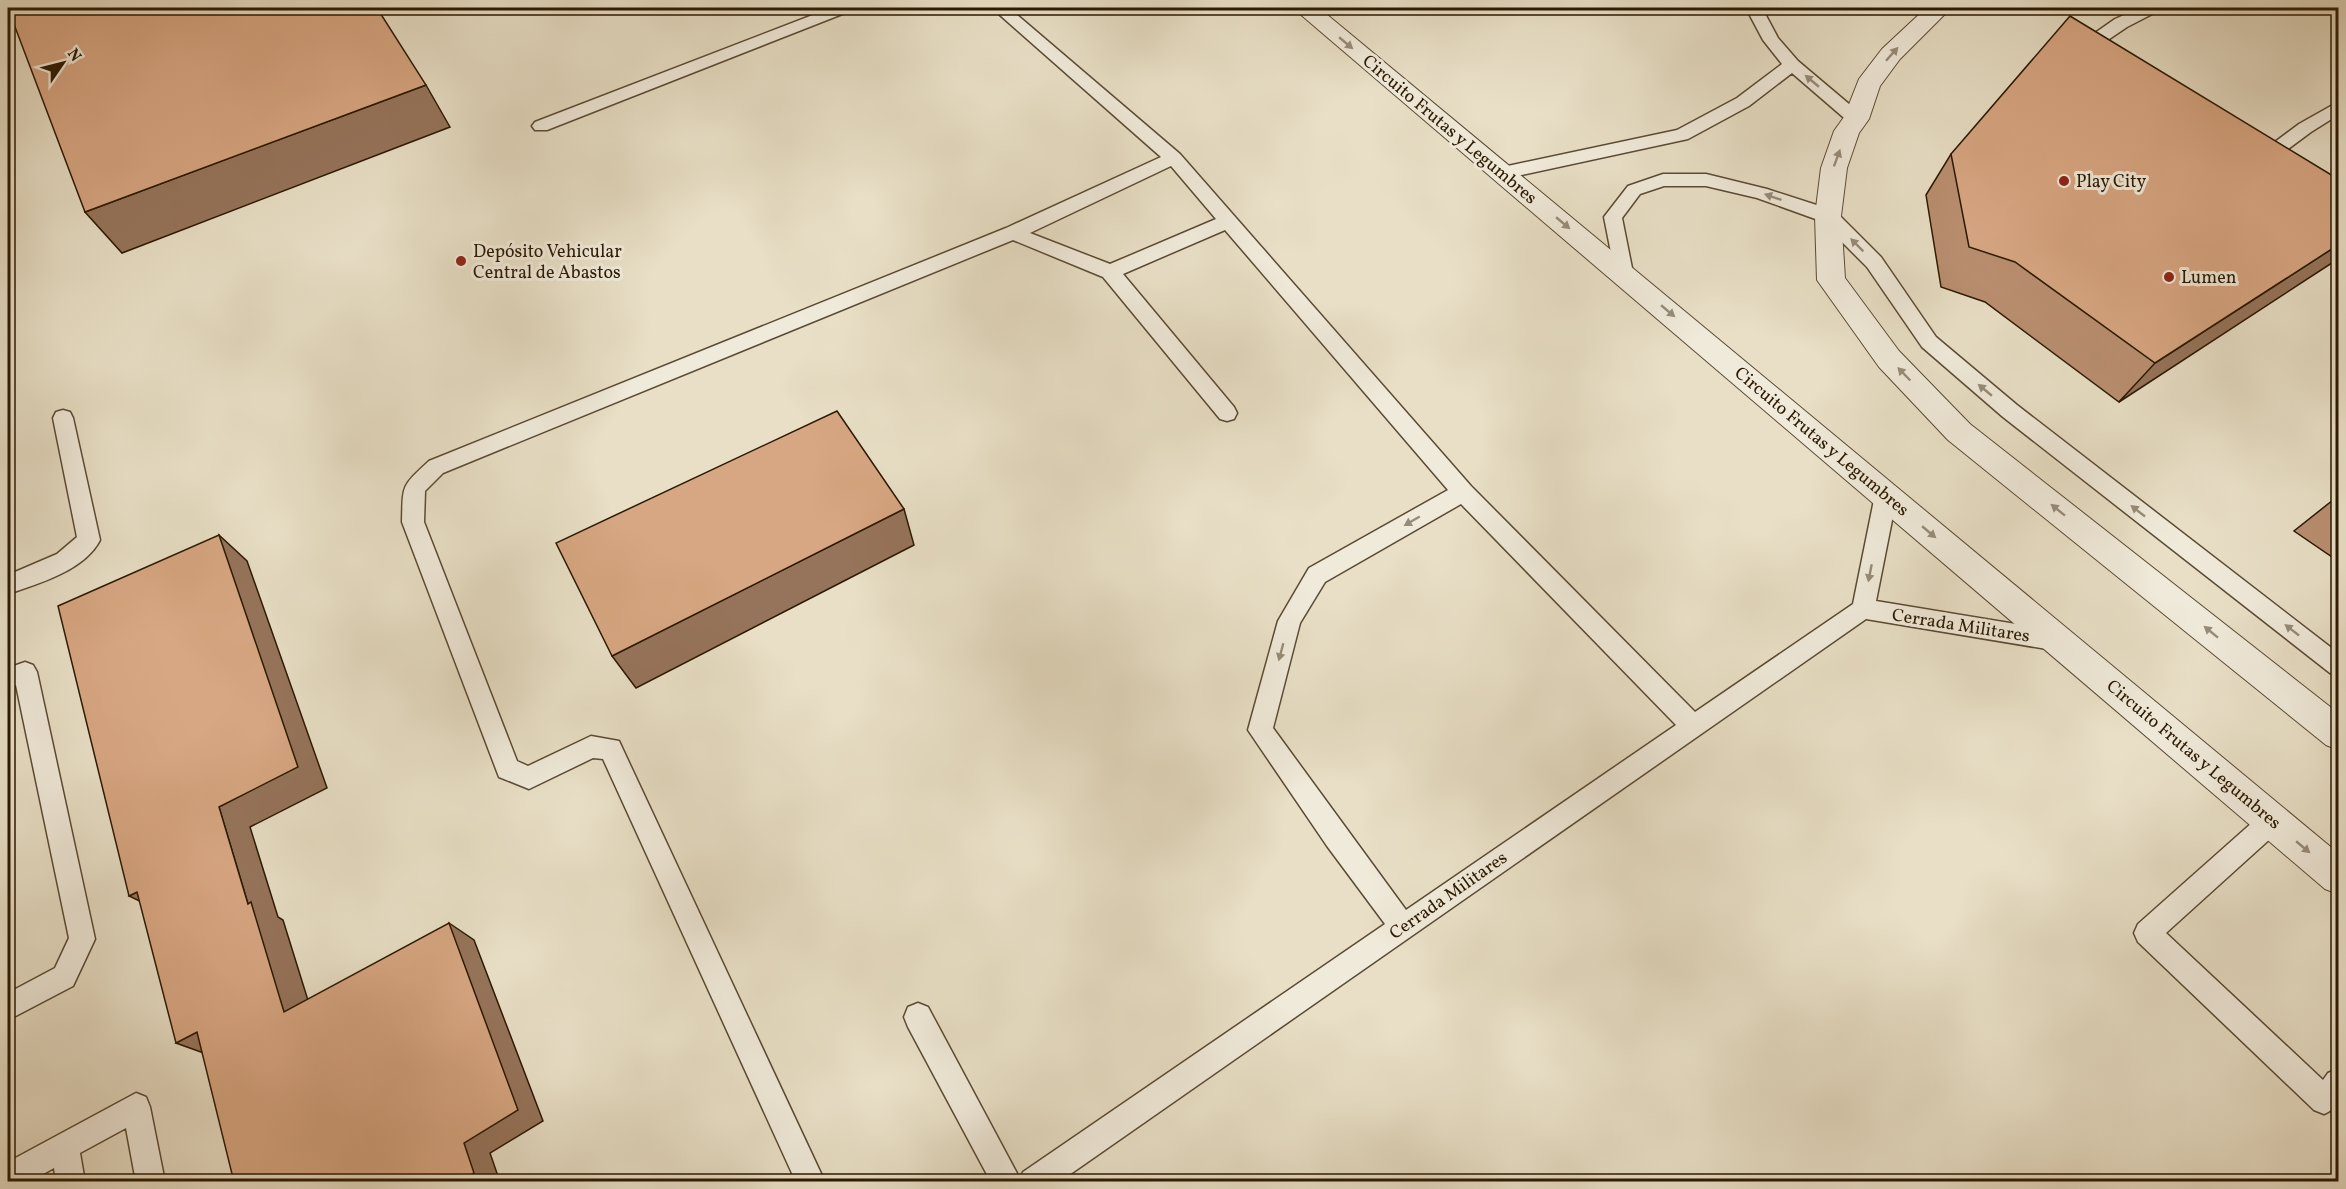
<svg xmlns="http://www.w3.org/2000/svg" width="2346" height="1189" viewBox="0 0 2346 1189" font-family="Vollkorn,serif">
  <rect width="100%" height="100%" fill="#e8dfc6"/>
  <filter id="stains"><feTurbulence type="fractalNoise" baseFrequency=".00333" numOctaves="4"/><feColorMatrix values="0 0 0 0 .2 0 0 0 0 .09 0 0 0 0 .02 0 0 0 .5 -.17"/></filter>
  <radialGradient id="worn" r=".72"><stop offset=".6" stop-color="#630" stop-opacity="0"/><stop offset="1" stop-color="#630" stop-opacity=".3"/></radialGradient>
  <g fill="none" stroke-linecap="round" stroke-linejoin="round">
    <defs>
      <path id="service" d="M831,8H852L850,11L547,130H535L532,126L535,122Z
        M992,8H1009L1180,154L1471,486L1695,712L1853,604L1875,495L1878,489L1886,486L1894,489L1897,495L1876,601L2059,631L2067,634L2071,641L2067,648L2059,651L1866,619L1059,1182H991L908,1027L904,1017L908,1007L918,1003L928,1007L1020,1179L1023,1172L1385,924L1327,846L1248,730L1278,621L1309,568L1448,490L1225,230L1123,274L1234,407L1237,413L1234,419L1227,421L1220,419L1103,277L1013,240L443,473L425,491L424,522L517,761L528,766L591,736L619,741L825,1182H796L603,759L593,758L529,789L499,777L402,522C403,484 401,487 429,461L1006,228L1161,157ZM1171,166L1216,219L1110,264L1030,233ZM1461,504L1676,725L1406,910L1273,728L1300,623L1325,582Z
        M1746,8H1762L1778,38L1798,61L1862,115L1865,119L1862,123H1850L1792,73L1749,106L1688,139L1503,179L1497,177L1494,173L1497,169L1503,167L1677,130L1737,98L1782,64L1763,40Z
        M2140,8H2160L2158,11L2127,27L2099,46L2095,62H2083L2081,58L2085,40L2115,19Z
        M2338,102V115L2311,132L2264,167H2252L2249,163L2252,159L2299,124Z
        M1663,174H1706L1767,189L1835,211L1881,257L1936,337L2017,405L2338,653V676L2330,673L2003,417L1922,347L1867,267L1821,221L1757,198L1706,186H1664L1640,194L1622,218L1633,273L1630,278L1623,280L1616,278L1604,217L1628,186Z
        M63,410L70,412L73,418L100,540C85,570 38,584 8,594V575L57,554L77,537L53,418L56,412Z
        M25,662L33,665L37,672L95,939L73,986L8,1020V993L55,968L69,938L16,685L8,688V668Z
        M2272,809L2281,813L2284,821L2281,829L2166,933L2323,1080L2328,1073L2338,1069C2338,1089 2345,1105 2324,1114L2314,1110L2138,942L2134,933L2138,924L2263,813Z
        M136,1093L146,1097L150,1107L165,1182H136L126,1128L80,1153L85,1182H56L54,1168L29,1182H8V1162Z"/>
      <path id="minor" d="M1293,8H1319L2338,853V894L2325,889Z
        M1926,8H1951L1900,59L1880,86L1869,119L1859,133L1847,168L1841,216L1845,278L1899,351L1970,424L2338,713V750L2326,745L1948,440L1879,367L1817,280L1815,216L1821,168L1834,131L1844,117L1859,79L1882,49Z"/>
    </defs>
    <use href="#service" stroke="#5a4a33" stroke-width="3"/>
    <use href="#minor" stroke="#5a4a33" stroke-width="2"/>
    <use href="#service" fill="#f0eada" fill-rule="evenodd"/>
    <use href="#minor" fill="#f0eada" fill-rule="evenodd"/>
  </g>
  <path fill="#b98f70" stroke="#2b1902" stroke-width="1.5" d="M1951,154L2338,179L2119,402L1985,302L1941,287L1926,195Z
    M2338,496V561L2294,531Z"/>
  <path fill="#96745b" stroke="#2b1902" stroke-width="1.5" d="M426,85L450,127L122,253L85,212Z
    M2338,245V259L2119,402L2155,363Z
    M904,509L914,545L636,688L612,656Z
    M219,535L247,561L327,788L250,827L278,917L283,920L316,1026L284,1012L248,904L219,807Z
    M137,892L165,913L129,896Z
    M449,923L474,940L543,1121L490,1153L500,1182H460L464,1143Z
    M197,1032L212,1056L176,1043Z
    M734,1176L745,1182H736Z"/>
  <path fill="#d7a682" stroke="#2b1902" stroke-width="1.5" d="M22,8H377L426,85L85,212L9,11Z
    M2070,16L2338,179V245L2155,363L2015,262L1969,247L1951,154Z
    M837,411L904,509L612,656L556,543Z
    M219,535L298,767L219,807L248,904L251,902L284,1012L449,923L518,1110L464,1143L474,1173L460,1182H234L197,1032L176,1043L137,892L129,896L58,606Z
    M734,1176L736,1182H726Z"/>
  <defs><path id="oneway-solid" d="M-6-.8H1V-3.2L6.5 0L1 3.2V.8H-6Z" transform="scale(1.5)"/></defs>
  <g fill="#978c79">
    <use href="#oneway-solid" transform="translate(1346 43) rotate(40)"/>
    <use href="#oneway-solid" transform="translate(1892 54) rotate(-48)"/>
    <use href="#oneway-solid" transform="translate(1812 81) rotate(-140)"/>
    <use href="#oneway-solid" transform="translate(1837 158) rotate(-70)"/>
    <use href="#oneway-solid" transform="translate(1773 197) rotate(-161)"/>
    <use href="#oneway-solid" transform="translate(1563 223) rotate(40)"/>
    <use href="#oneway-solid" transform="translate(1857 245) rotate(-135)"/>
    <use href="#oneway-solid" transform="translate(1668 311) rotate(40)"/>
    <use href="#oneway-solid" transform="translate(1904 374) rotate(-134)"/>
    <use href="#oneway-solid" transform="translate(1985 390) rotate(-140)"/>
    <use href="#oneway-solid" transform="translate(2058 510) rotate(-141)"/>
    <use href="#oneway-solid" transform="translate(2138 511) rotate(-142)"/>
    <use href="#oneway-solid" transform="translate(1412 521) rotate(150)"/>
    <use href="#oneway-solid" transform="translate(1929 532) rotate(40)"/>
    <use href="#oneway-solid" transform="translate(1870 573) rotate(101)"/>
    <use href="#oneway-solid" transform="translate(2292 630) rotate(-142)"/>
    <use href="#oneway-solid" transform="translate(2211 632) rotate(-141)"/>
    <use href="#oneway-solid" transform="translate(1281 652) rotate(105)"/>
    <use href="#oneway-solid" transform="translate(2303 847) rotate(40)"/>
  </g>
  <g fill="#8f2418" stroke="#f0eada" stroke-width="2">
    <circle cx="2064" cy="181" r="6"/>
    <circle cx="461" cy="261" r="6"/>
    <circle cx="2169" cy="277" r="6"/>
  </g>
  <g text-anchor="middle" stroke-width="6" stroke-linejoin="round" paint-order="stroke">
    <g font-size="18" fill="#2b1902" stroke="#f0eada">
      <text transform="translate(1450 129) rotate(40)" y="6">Circuito Frutas y Legumbres</text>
      <text transform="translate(1822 441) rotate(40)" y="6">Circuito Frutas y Legumbres</text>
      <text transform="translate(1961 625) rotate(9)" y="6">Cerrada Militares</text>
      <text transform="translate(2194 754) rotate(40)" y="6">Circuito Frutas y Legumbres</text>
      <text transform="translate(1448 895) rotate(-35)" y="6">Cerrada Militares</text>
    </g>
    <g font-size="18" fill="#2b1902" stroke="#f0eada" text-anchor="start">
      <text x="2076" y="187">Play City</text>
      <text x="473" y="257">Depósito Vehicular<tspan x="473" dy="21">Central de Abastos</tspan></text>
      <text x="2181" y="283">Lumen</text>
    </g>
  </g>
  <rect width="2346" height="1189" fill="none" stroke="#e8dfc6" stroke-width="30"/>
  <rect x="9" y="9" width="2328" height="1171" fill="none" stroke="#2b1902" stroke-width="3"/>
  <rect x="15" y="15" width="2316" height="1159" fill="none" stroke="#2b1902" stroke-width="1.5"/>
  <g transform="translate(63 63) rotate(55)" stroke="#f0eada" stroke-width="4.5" paint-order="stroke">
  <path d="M0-4.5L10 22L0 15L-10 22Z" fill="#2b1902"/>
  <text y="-9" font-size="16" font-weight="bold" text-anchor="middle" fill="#2b1902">N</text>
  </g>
  <rect width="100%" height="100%" filter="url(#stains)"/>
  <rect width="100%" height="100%" fill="url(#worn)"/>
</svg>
